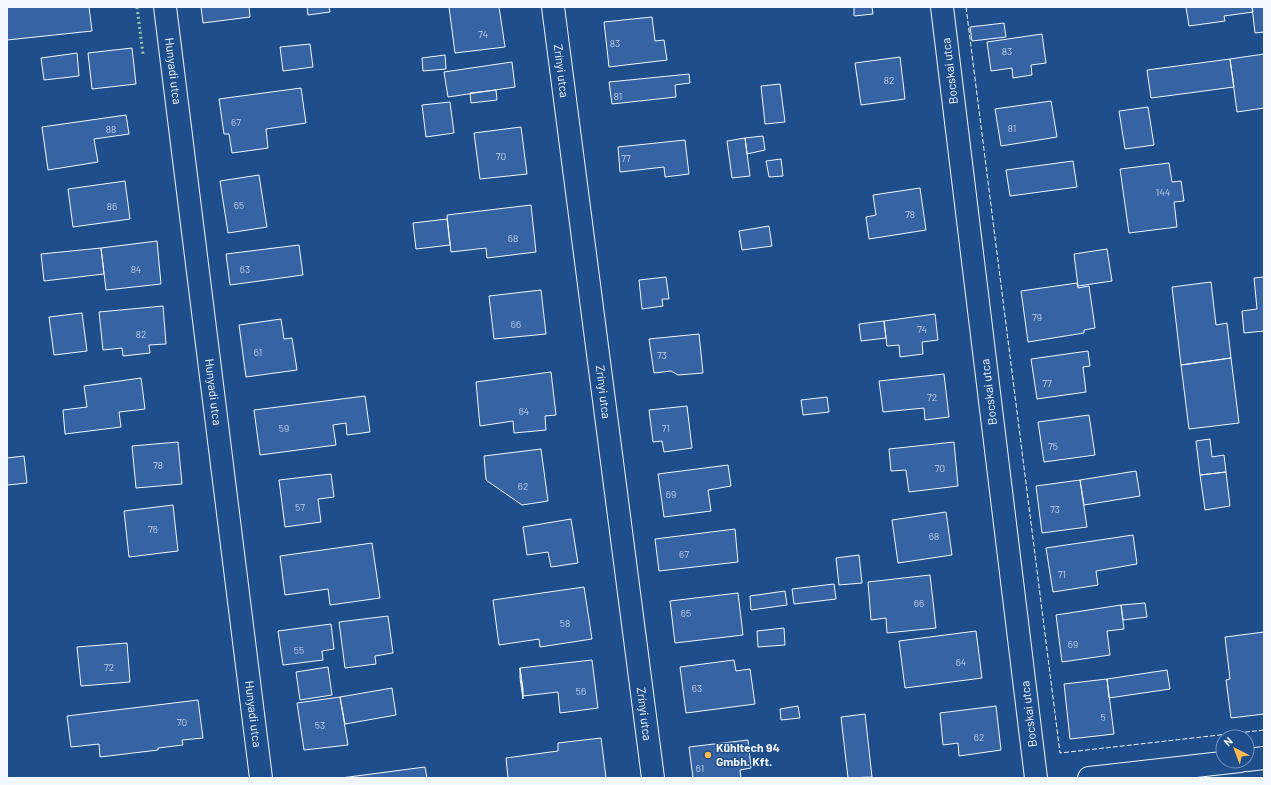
<svg xmlns="http://www.w3.org/2000/svg" width="1271" height="785" viewBox="0 0 1271 785" font-family="Barlow,sans-serif">
  <rect width="100%" height="100%" fill="#1f4e8c"/>
  <path fill="#3563a3" stroke="#f2f6ff" d="M7,7H89L92,31L7,40Z
    M201,7H249L250,17L203,23Z
    M307,7H329L330,12L308,15Z
    M449,7H499L505,47L455,53Z
    M854,7H872L873,14L854,16Z
    M1186,7H1252L1253,12L1224,16L1225,21L1189,26Z
    M1252,7H1264V32L1255,33Z
    M652,17L655,41L664,40L667,60L609,67L604,22Z
    M1004,23L1006,37L972,41L970,27Z
    M1042,34L1046,63L1031,65L1032,75L1013,78L1012,68L991,71L987,42Z
    M310,44L313,67L283,71L280,47Z
    M132,48L136,84L92,89L88,53Z
    M77,53L79,76L44,80L41,58Z
    M1264,54V108L1237,112L1230,59Z
    M445,55L446,69L423,71L422,58Z
    M900,57L905,99L861,105L855,63Z
    M1230,59L1234,87L1151,98L1147,70Z
    M512,62L515,87L448,97L444,72Z
    M689,74L690,83L675,85L676,97L612,104L609,82Z
    M780,84L785,122L765,124L761,86Z
    M301,88L306,123L266,129L268,148L232,153L229,134H224L219,99Z
    M496,90L497,100L471,103L470,93Z
    M1051,101L1057,137L1001,146L995,109Z
    M450,102L454,133L426,137L422,105Z
    M1148,107L1154,145L1125,149L1119,111Z
    M126,115L129,134L94,139L98,162L48,170L42,127Z
    M521,127L527,174L480,179L474,133Z
    M763,136L765,150L747,154L745,138Z
    M745,138L750,176L732,178L727,141Z
    M685,140L689,174L665,177L664,167L620,172L618,147Z
    M781,159L783,176L769,177L766,161Z
    M1073,161L1077,187L1010,196L1006,170Z
    M1169,163L1172,182L1181,181L1184,201L1174,202L1177,227L1129,233L1120,169Z
    M259,175L267,227L228,233L220,181Z
    M125,181L130,219L73,227L68,189Z
    M920,188L926,230L869,239L866,217L876,215L873,195Z
    M531,205L536,252L487,258L486,248L451,252L447,215Z
    M447,219L450,245L416,249L413,223Z
    M769,226L772,246L742,250L739,231Z
    M157,241L161,284L106,290L101,248Z
    M299,245L303,275L230,285L226,254Z
    M101,248L104,274L44,281L41,254Z
    M1107,249L1112,281L1078,286L1074,254Z
    M666,277L669,299H662L663,306L642,309L639,280Z
    M1264,277V331L1244,333L1242,311L1257,309L1254,278Z
    M1211,282L1216,325L1227,323L1231,358L1181,365L1172,287Z
    M1077,283L1078,288L1089,286L1095,328L1084,330V333L1028,342L1021,291Z
    M541,290L546,334L494,339L489,296Z
    M163,306L166,344L149,345L150,353L123,356L122,348L103,350L99,312Z
    M82,313L87,351L54,355L49,317Z
    M935,314L938,340L922,342L923,354L900,357L899,345L887,346L884,321Z
    M281,319L284,339L292,338L297,370L246,377L239,325Z
    M884,321L886,338L861,341L859,324Z
    M699,334L703,373L678,375L671,371L654,373L649,339Z
    M1088,351L1090,366L1083,367L1086,392L1037,399L1031,359Z
    M1231,358L1239,423L1189,429L1181,365Z
    M551,372L556,415L545,416L546,430L514,433L513,421L480,426L476,382Z
    M944,374L949,417L925,420L924,408L883,412L879,381Z
    M141,378L145,409L119,412L121,427L65,434L63,410L87,407L84,386Z
    M365,396L370,432L347,435L346,423L333,425L336,445L260,455L254,410Z
    M827,397L829,412L803,415L801,400Z
    M687,406L692,448L664,452L662,441L653,442L649,410Z
    M1089,415L1095,455L1044,462L1038,422Z
    M1210,439L1212,457L1224,455L1226,472L1200,475L1196,441Z
    M178,442L182,484L136,488L132,446Z
    M954,442L958,486L909,492L906,470L891,471L889,449Z
    M541,449L548,501L522,505L486,480L484,456Z
    M24,456L27,483L7,485V458Z
    M728,465L731,486L708,490L711,511L664,517L658,474Z
    M1136,471L1140,496L1084,505L1080,480Z
    M1226,472L1230,506L1205,510L1200,475Z
    M331,474L334,497L318,499L321,522L285,527L279,480Z
    M1080,480L1087,527L1042,533L1036,486Z
    M173,505L178,551L129,557L124,511Z
    M946,512L952,555L898,563L892,520Z
    M571,519L578,563L551,567L548,552L527,555L523,527Z
    M735,529L738,562L659,571L655,539Z
    M1133,535L1137,564L1096,571L1098,585L1053,592L1046,548Z
    M372,543L380,598L330,605L328,589L285,595L280,556Z
    M859,555L862,583L839,585L836,558Z
    M930,575L936,628L887,633L886,618L871,620L868,582Z
    M834,584L836,599L794,604L792,589Z
    M584,587L592,639L540,647L539,639L499,645L493,600Z
    M785,591L787,605L751,610L750,596Z
    M738,593L743,635L675,643L670,601Z
    M1145,603L1147,617L1123,620L1121,605Z
    M1121,605L1124,629L1107,631L1110,655L1062,662L1056,615Z
    M388,616L393,653L375,656L376,664L345,668L339,622Z
    M331,624L334,649L322,651L323,660L283,665L278,631Z
    M784,628L785,645L758,647L757,631Z
    M976,631L982,678L905,688L899,641Z
    M1264,632V714L1231,718L1226,680L1230,679L1225,637Z
    M127,643L130,682L81,686L77,647Z
    M592,660L598,708L560,713L558,692L523,696L520,668Z
    M734,660L736,671L750,669L755,704L686,713L680,667Z
    M328,667L332,695L300,700L296,672Z
    M520,668L523,689V699L520,678Z
    M1167,670L1170,689L1109,698L1107,679Z
    M1107,679L1114,734L1070,739L1064,684Z
    M392,688L396,715L345,724L340,697Z
    M340,697L348,745L304,750L297,703Z
    M198,700L203,738L182,740L183,745L158,748V750L100,757L99,744L71,747L67,716Z
    M798,706L800,718L781,720L780,709Z
    M996,706L1001,750L959,756L958,743L943,745L940,713Z
    M865,714L872,777L848,778L841,717Z
    M601,738L606,778H508L506,758L558,751V743Z
    M748,740L751,768L740,770L741,778H693L689,747Z
    M425,767L427,778H341Z"/>
  <g fill="none" stroke-linecap="round" stroke-linejoin="round">
    <defs>
      <path id="street" d="M165,7L261,778
        M553,7L653,778
        M942,7L1036,778
        M1247,760L1264,758
        M1089,778L1240,761"/>
    </defs>
    <use href="#street" stroke="#f2f6ff" stroke-width="24"/>
    <use href="#street" stroke="#1f4e8c" stroke-width="22"/>
    <path stroke="#97c8a6" stroke-width="3" stroke-dasharray="2 3" stroke-linecap="butt" d="M137,7L143,54"/>
    <path stroke="#f2f6ff" stroke-width="1" stroke-dasharray="5 2" stroke-linecap="butt" d="M966,7L1060,753L1264,730"/>
  </g>
  <circle fill="#ffb74d" stroke="#1f4e8c" stroke-width="1.5" cx="708" cy="755" r="4"/>
  <g text-anchor="middle" stroke-width="3" stroke-linejoin="round" paint-order="stroke">
    <g font-size="10" fill="#c3d1e8">
      <text x="483" y="38">74</text>
      <text x="615" y="47">83</text>
      <text x="1007" y="55">83</text>
      <text x="889" y="84">82</text>
      <text x="618" y="100">81</text>
      <text x="236" y="126">67</text>
      <text x="1012" y="132">81</text>
      <text x="111" y="133">88</text>
      <text x="501" y="160">70</text>
      <text x="626" y="162">77</text>
      <text x="1163" y="196">144</text>
      <text x="239" y="209">65</text>
      <text x="112" y="210">86</text>
      <text x="910" y="218">78</text>
      <text x="513" y="242">68</text>
      <text x="136" y="273">84</text>
      <text x="245" y="273">63</text>
      <text x="1037" y="321">79</text>
      <text x="516" y="328">66</text>
      <text x="922" y="333">74</text>
      <text x="141" y="338">82</text>
      <text x="258" y="356">61</text>
      <text x="662" y="359">73</text>
      <text x="1047" y="387">77</text>
      <text x="932" y="401">72</text>
      <text x="524" y="415">64</text>
      <text x="284" y="432">59</text>
      <text x="666" y="432">71</text>
      <text x="1053" y="450">75</text>
      <text x="158" y="469">78</text>
      <text x="940" y="472">70</text>
      <text x="523" y="490">62</text>
      <text x="671" y="498">69</text>
      <text x="300" y="511">57</text>
      <text x="1055" y="513">73</text>
      <text x="153" y="533">76</text>
      <text x="934" y="540">68</text>
      <text x="684" y="558">67</text>
      <text x="1062" y="578">71</text>
      <text x="919" y="607">66</text>
      <text x="686" y="617">65</text>
      <text x="565" y="627">58</text>
      <text x="1073" y="648">69</text>
      <text x="299" y="654">55</text>
      <text x="961" y="666">64</text>
      <text x="109" y="671">72</text>
      <text x="697" y="692">63</text>
      <text x="581" y="695">56</text>
      <text x="1103" y="721">5</text>
      <text x="182" y="726">70</text>
      <text x="320" y="729">53</text>
      <text x="979" y="741">62</text>
      <text x="700" y="772">61</text>
    </g>
    <g font-size="12" fill="#f2f6ff" stroke="#1f4e8c">
      <text transform="translate(173 71) rotate(83)" y="4">Hunyadi utca</text>
      <text transform="translate(561 71) rotate(83)" y="4">Zrínyi utca</text>
      <text transform="translate(950 71) rotate(-97)" y="4">Bocskai utca</text>
      <text transform="translate(213 392) rotate(83)" y="4">Hunyadi utca</text>
      <text transform="translate(603 392) rotate(83)" y="4">Zrínyi utca</text>
      <text transform="translate(989 392) rotate(-97)" y="4">Bocskai utca</text>
      <text transform="translate(253 714) rotate(83)" y="4">Hunyadi utca</text>
      <text transform="translate(644 714) rotate(83)" y="4">Zrínyi utca</text>
      <text transform="translate(1029 714) rotate(-97)" y="4">Bocskai utca</text>
    </g>
    <g font-size="12" font-weight="bold" fill="#f2f6ff" stroke="#1f4e8c" text-anchor="start">
      <text x="716" y="752">Kühltech 94<tspan x="716" dy="14">Gmbh. Kft.</tspan></text>
    </g>
  </g>
  <rect width="1271" height="785" fill="none" stroke="#f2f6ff" stroke-width="16"/>
  <g transform="translate(1235 749) rotate(318)"><circle r="19" fill="#1f4e8c" stroke="#7391ba"/>
  <path d="M0-3L7 15L0 10L-7 15Z" fill="#ffb74d"/>
  <text y="-6" font-size="11" font-weight="bold" text-anchor="middle" fill="#f2f6ff">N</text>
  </g>
</svg>
